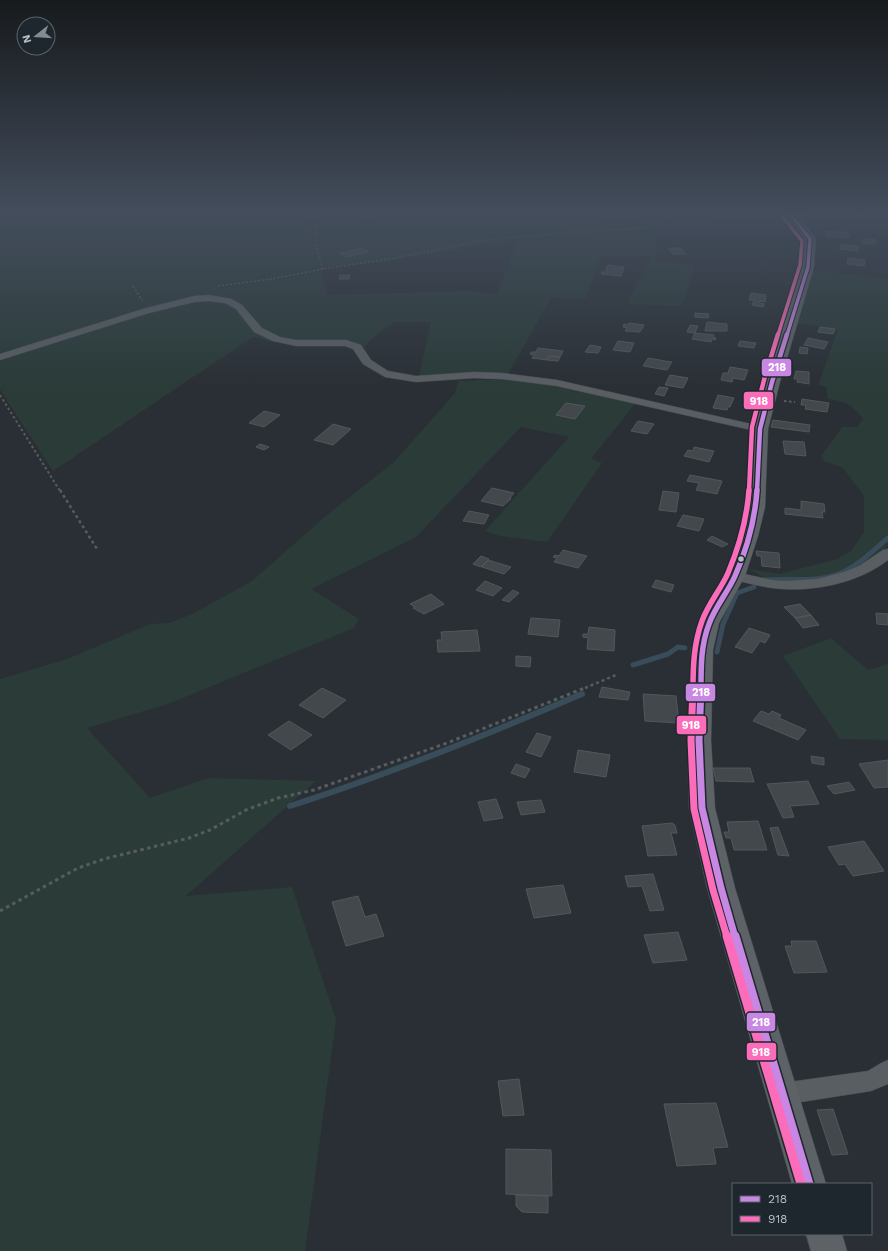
<svg xmlns="http://www.w3.org/2000/svg" width="888" height="1251" viewBox="0 0 888 1251" font-family="'Work Sans',sans-serif">
  <rect width="100%" height="100%" fill="#292f34"/>
  <path fill="#2a3b38" fill-rule="evenodd" d="M0,211H312L307,227L400,211H588L603,226L669,222L657,211L774,213L712,224L655,228L657,242L656,262L695,265L682,306L627,304L651,256H601L585,299L551,298L508,374L419,376L431,322H394L370,340L364,348L345,342H296L278,338L262,329L243,307L208,296L0,353ZM517,241L497,294L468,291L327,295L321,267L385,262L484,244Z
    M812,270L888,279V545C881,553 866,567 857,570C839,577 782,585 765,578C760,576 754,572 749,569L780,574L837,559L851,551L864,532V496L843,468L824,461L821,456L842,427H857L863,419C853,405 844,401 828,399L826,387L818,385L838,330L797,323Z
    M209,299L224,302L236,309L254,330L278,340L275,343L253,337L53,471L0,390V359L191,300Z
    M502,379L558,386L635,404L591,459L602,463L547,542L500,536L485,531L569,437L521,427L416,537L311,589L359,619L354,628L168,704L87,728L150,798L208,778L316,781L186,896L292,887L336,1020L305,1251H0V679L67,659L150,624L169,623L192,614L252,581L327,515L394,462L455,393L458,381Z
    M831,638L868,670L888,664V740L840,739L783,656Z"/>
  <g fill="none" stroke-linecap="round" stroke-linejoin="round">
    <path stroke="#394c59" stroke-width="5" d="M765,580C789,578 818,583 841,573C859,565 874,550 888,538
      M717,652L723,624L737,593L754,587
      M633,665L668,654L678,647L685,648"/>
    <path stroke="#394c59" stroke-width="6" d="M290,806C390,774 486,735 582,694"/>
  </g>
  <path fill="#43484c" stroke="#51575b" d="M794,211H808L811,215H797Z
    M854,213H862L867,217H858Z
    M826,231L848,233L849,238L826,236Z
    M864,238L876,240L874,244L862,243Z
    M841,244L859,246L858,251L840,249Z
    M362,248L369,252L346,257L340,253Z
    M668,248H681L685,254H673Z
    M848,258L865,260L864,266L847,264Z
    M608,265L624,267L621,276L601,274L602,272H605Z
    M340,275H350L349,279H339Z
    M751,293L766,295L765,302L760,301L759,303L764,304L763,307L752,305L754,300H749Z
    M695,313L709,314L708,318L695,317Z
    M707,322L727,324V331H705Z
    M629,323L644,325L640,332L625,331L627,328L623,327L624,324L628,325Z
    M690,325L698,326L695,333L687,332Z
    M820,327L835,329L833,334L818,332Z
    M695,333L714,335L713,337L716,338L715,340L712,339L711,342L692,339Z
    M808,338L828,342L824,349L804,345Z
    M618,341L634,343L630,352L613,350Z
    M740,341L756,343L754,348L738,346Z
    M590,345L601,347L598,353L585,352Z
    M800,347L808,348L807,354L799,353Z
    M538,348L563,351L560,357L549,356L547,360L532,358L534,355L530,354L531,352H536Z
    M549,356L560,357L558,361L547,360Z
    M648,358L665,361L672,362L667,370L643,366Z
    M730,367L748,370L744,380L733,378L732,382L721,380L723,373H728Z
    M796,371L809,372V384L797,382L798,379H794Z
    M670,375L688,378L683,388L665,385Z
    M659,387L668,388L664,396L655,394Z
    M718,395L734,398L730,407H728L727,410L713,408Z
    M802,399L829,403L827,412L805,409L806,405H801Z
    M566,403L585,406L575,419L556,415Z
    M264,411L280,415L264,427L249,423Z
    M773,420L810,425L809,432L771,427Z
    M638,421L654,424L647,434L631,431Z
    M333,424L351,429L333,445L314,440Z
    M783,441L804,442L806,456L785,454Z
    M260,444L269,447L264,450L256,447Z
    M694,447L714,451L709,462L684,456L688,450L693,451Z
    M690,475L722,481L717,494L696,490L699,483L687,481Z
    M492,488L514,493L510,498L511,499L503,506L481,501Z
    M663,491L679,493L676,512L659,510Z
    M801,501L824,504L825,512H822L823,518L785,514V508L801,510Z
    M469,511L489,515L484,524L463,521Z
    M683,515L704,519L699,531L677,526Z
    M712,536L728,544L722,547L707,540Z
    M563,550L587,556L578,568L554,562L557,558L553,557L555,555L559,556Z
    M756,551L779,553L780,568L762,566L761,556H757Z
    M481,556L489,559L481,567L473,564Z
    M488,560L511,567L504,574L482,567Z
    M656,580L674,585L671,592L652,587Z
    M485,581L502,588L493,596L476,590Z
    M513,590L519,593L509,602L502,600Z
    M431,594L444,604L424,614L413,608L415,607L410,604Z
    M800,604L811,615L795,618L784,607Z
    M876,613L888,614V625L877,624Z
    M811,615L819,625L803,628L795,618Z
    M531,618L560,620L558,637L528,634Z
    M589,627L615,630L614,651L587,649L588,638L583,637V634H588Z
    M749,628L770,635L765,643L760,641L752,653L735,647Z
    M477,630L480,651L438,652L437,640H442L441,632Z
    M516,656L531,657L530,667L516,666Z
    M602,687L630,692L628,700L599,697Z
    M322,688L346,700L323,718L299,705Z
    M643,694L676,696L679,723L645,721Z
    M761,711L769,714L772,711L781,715L779,718L806,730L798,740L753,721Z
    M289,721L312,735L291,750L268,735Z
    M537,733L551,737L541,757L526,752Z
    M578,750L610,755L606,777L574,772Z
    M811,756L824,758V765L812,763Z
    M888,760V787L874,788L859,764Z
    M516,764L530,769L525,778L511,773Z
    M713,768H750L754,782L716,781Z
    M808,781L819,804L790,806L794,817L783,818L767,784Z
    M849,782L855,790L834,794L827,786Z
    M496,799L503,818L484,821L478,802Z
    M541,800L545,812L521,815L517,802Z
    M758,821L767,850H734L731,838H726L724,832H729L727,822Z
    M672,823L675,825L677,833H671L677,855L648,856L642,826Z
    M778,827L789,856L778,855L770,828Z
    M864,841L884,871L853,876L845,864L839,865L828,847Z
    M653,874L664,910L650,911L642,886L628,887L625,876Z
    M563,885L571,913L534,918L526,889Z
    M358,896L365,917L376,914L384,936L346,946L332,902Z
    M678,932L687,960L653,963L644,935Z
    M791,941H816L827,972L794,973L785,946H792Z
    M519,1079L524,1115L503,1116L498,1081Z
    M716,1103L728,1147L713,1148L716,1164L677,1166L664,1104Z
    M833,1109L848,1154L832,1155L817,1110Z
    M506,1149L551,1150L552,1196L506,1194Z
    M516,1195L548,1196V1213L522,1212L516,1206Z"/>
  <g fill="none" stroke-linecap="round" stroke-linejoin="round">
    <defs>
      <path id="street" d="M209,295L231,299L242,305L262,328L280,337L296,340H346L361,345L371,360L388,371L416,376L474,372L502,373L557,380L760,426L764,427L766,429L764,431L760,432L557,386L502,379L474,378L416,382L385,377L363,364L353,349L345,346H296L273,341L254,332L236,309L225,303L209,301L194,302L149,313L0,360V354L143,309L194,296Z
        M888,549V560C857,584 810,593 772,588C758,586 744,582 730,579L728,576L730,573L735,572L772,580L786,581L817,579L844,572L859,566L883,550Z
        M888,1060V1084L871,1091L782,1105L774,1101L771,1094L774,1087L782,1083L868,1071C875,1067 880,1063 888,1060Z"/>
      <path id="secondary" d="M783,211H794L816,239L814,267L780,382L768,429L765,507L758,536L745,576L719,623L713,650L711,740L715,808L735,888L826,1184H792L707,888L689,808L687,740L691,650L699,623L725,576L740,536L747,507L752,429L764,382L802,267L804,239Z
        M806,1234H842L847,1251H811Z"/>
    </defs>
    <use href="#street" stroke="#464b4f" stroke-width="1"/>
    <use href="#secondary" stroke="#464b4f" stroke-width="1"/>
    <path stroke="#575c5f" stroke-width="1.5" stroke-dasharray="2 2" stroke-linecap="butt" d="M323,269L315,242L316,226L402,211
      M133,286L142,300
      M218,286L272,279L323,269L394,258L491,239L650,227"/>
    <path stroke="#575c5f" stroke-width="2" stroke-dasharray="2.5 2.5" stroke-linecap="butt" d="M0,395L60,491
      M784,401L795,402"/>
    <path stroke="#575c5f" stroke-width="2.5" stroke-dasharray="3 3" stroke-linecap="butt" d="M60,490L97,549
      M585,688L616,675"/>
    <path stroke="#575c5f" stroke-width="3" stroke-dasharray="3.5 3.5" stroke-linecap="butt" d="M0,911L78,868L104,859L189,838L210,830L246,810L278,798L314,790L447,743L587,687"/>
    <use href="#street" fill="#585e62" fill-rule="evenodd"/>
    <use href="#secondary" fill="#5d6266" fill-rule="evenodd"/>
    <defs>
      <path id="bus-1-far4" d="M787,335L808,267L810,239L788,211"/>
      <path id="bus-1-far3" d="M757,491L760,429L772,382L787,334"/>
      <path id="bus-1-far2" d="M701,688C701,666 701,645 709,624C715,607 728,592 735,576C747,549 755,519 757,490"/>
      <path id="bus-1-far1" d="M701,687L699,740L702,808L721,888L735,937"/>
      <path id="bus-1" d="M735,936L809,1184"/>
      <path id="bus-2-far4" d="M778,335L800,265L802,241L782,216"/>
      <path id="bus-2-far3" d="M749,491L752,427L764,380L778,334"/>
      <path id="bus-2-far2" d="M693,688C693,665 694,643 702,621C708,604 721,589 728,573C739,547 747,517 749,490"/>
      <path id="bus-2-far1" d="M693,687L691,740L694,809L713,890L727,937"/>
      <path id="bus-2" d="M727,936L801,1184"/>
    </defs>
    <use href="#bus-1-far4" stroke="#1e272d" stroke-width="5.5"/>
    <use href="#bus-1-far3" stroke="#1e272d" stroke-width="7"/>
    <use href="#bus-1-far2" stroke="#1e272d" stroke-width="8"/>
    <use href="#bus-1-far1" stroke="#1e272d" stroke-width="10"/>
    <use href="#bus-1" stroke="#1e272d" stroke-width="12"/>
    <use href="#bus-2-far4" stroke="#1e272d" stroke-width="5.5"/>
    <use href="#bus-2-far3" stroke="#1e272d" stroke-width="7"/>
    <use href="#bus-2-far2" stroke="#1e272d" stroke-width="8"/>
    <use href="#bus-2-far1" stroke="#1e272d" stroke-width="10"/>
    <use href="#bus-2" stroke="#1e272d" stroke-width="12"/>
    <use href="#bus-1-far4" stroke="#c787e3" stroke-width="3.5"/>
    <use href="#bus-1-far3" stroke="#c787e3" stroke-width="4.5"/>
    <use href="#bus-1-far2" stroke="#c787e3" stroke-width="5.5"/>
    <use href="#bus-1-far1" stroke="#c787e3" stroke-width="7"/>
    <use href="#bus-1" stroke="#c787e3" stroke-width="9"/>
    <use href="#bus-2-far4" stroke="#fb6dba" stroke-width="3.5"/>
    <use href="#bus-2-far3" stroke="#fb6dba" stroke-width="4.5"/>
    <use href="#bus-2-far2" stroke="#fb6dba" stroke-width="5.5"/>
    <use href="#bus-2-far1" stroke="#fb6dba" stroke-width="7"/>
    <use href="#bus-2" stroke="#fb6dba" stroke-width="9"/>
  </g>
  <linearGradient id="sky" x2="0" y2="1"><stop stop-color="#171a1d"/><stop offset="0.55" stop-color="#434d5c"/><stop offset="1" stop-color="#434d5c" stop-opacity="0"/></linearGradient>
  <rect width="888" height="387" fill="url(#sky)"/>
  <circle fill="#b4bdc4" stroke="#1e272d" stroke-width="1.5" cx="741" cy="559" r="3.5"/>
  <g stroke="#1e272d" stroke-width="1.5">
    <rect x="761" y="358" width="31" height="19" rx="4" fill="#c787e3"/>
    <rect x="743" y="391" width="31" height="19" rx="4" fill="#fb6dba"/>
    <rect x="685" y="683" width="31" height="19" rx="4" fill="#c787e3"/>
    <rect x="676" y="715" width="31" height="20" rx="4" fill="#fb6dba"/>
    <rect x="746" y="1012" width="30" height="20" rx="4" fill="#c787e3"/>
    <rect x="746" y="1042" width="31" height="19" rx="4" fill="#fb6dba"/>
  </g>
  <g font-size="11" text-anchor="middle" font-weight="bold" fill="#fff">
    <text x="777" y="371">218</text>
    <text x="759" y="405">918</text>
    <text x="701" y="696">218</text>
    <text x="691" y="729">918</text>
    <text x="761" y="1026">218</text>
    <text x="761" y="1056">918</text>
  </g>
  <rect x="732" y="1183" width="140" height="52" fill="#1e272d" stroke="#5a6369"/>
  <rect x="740" y="1196" width="20" height="6" fill="#c787e3" stroke="#5a6369"/>
  <text x="768" y="1203" font-size="12" fill="#b4bdc4">218</text>
  <rect x="740" y="1216" width="20" height="6" fill="#fb6dba" stroke="#5a6369"/>
  <text x="768" y="1223" font-size="12" fill="#b4bdc4">918</text>
  <g transform="translate(36 36) rotate(253)"><circle r="19" fill="#1e272d" stroke="#5a6369"/>
  <path d="M0-3L7 15L0 10L-7 15Z" fill="#838b92"/>
  <text y="-6" font-size="11" font-weight="bold" text-anchor="middle" fill="#b4bdc4">N</text>
  </g>
</svg>
